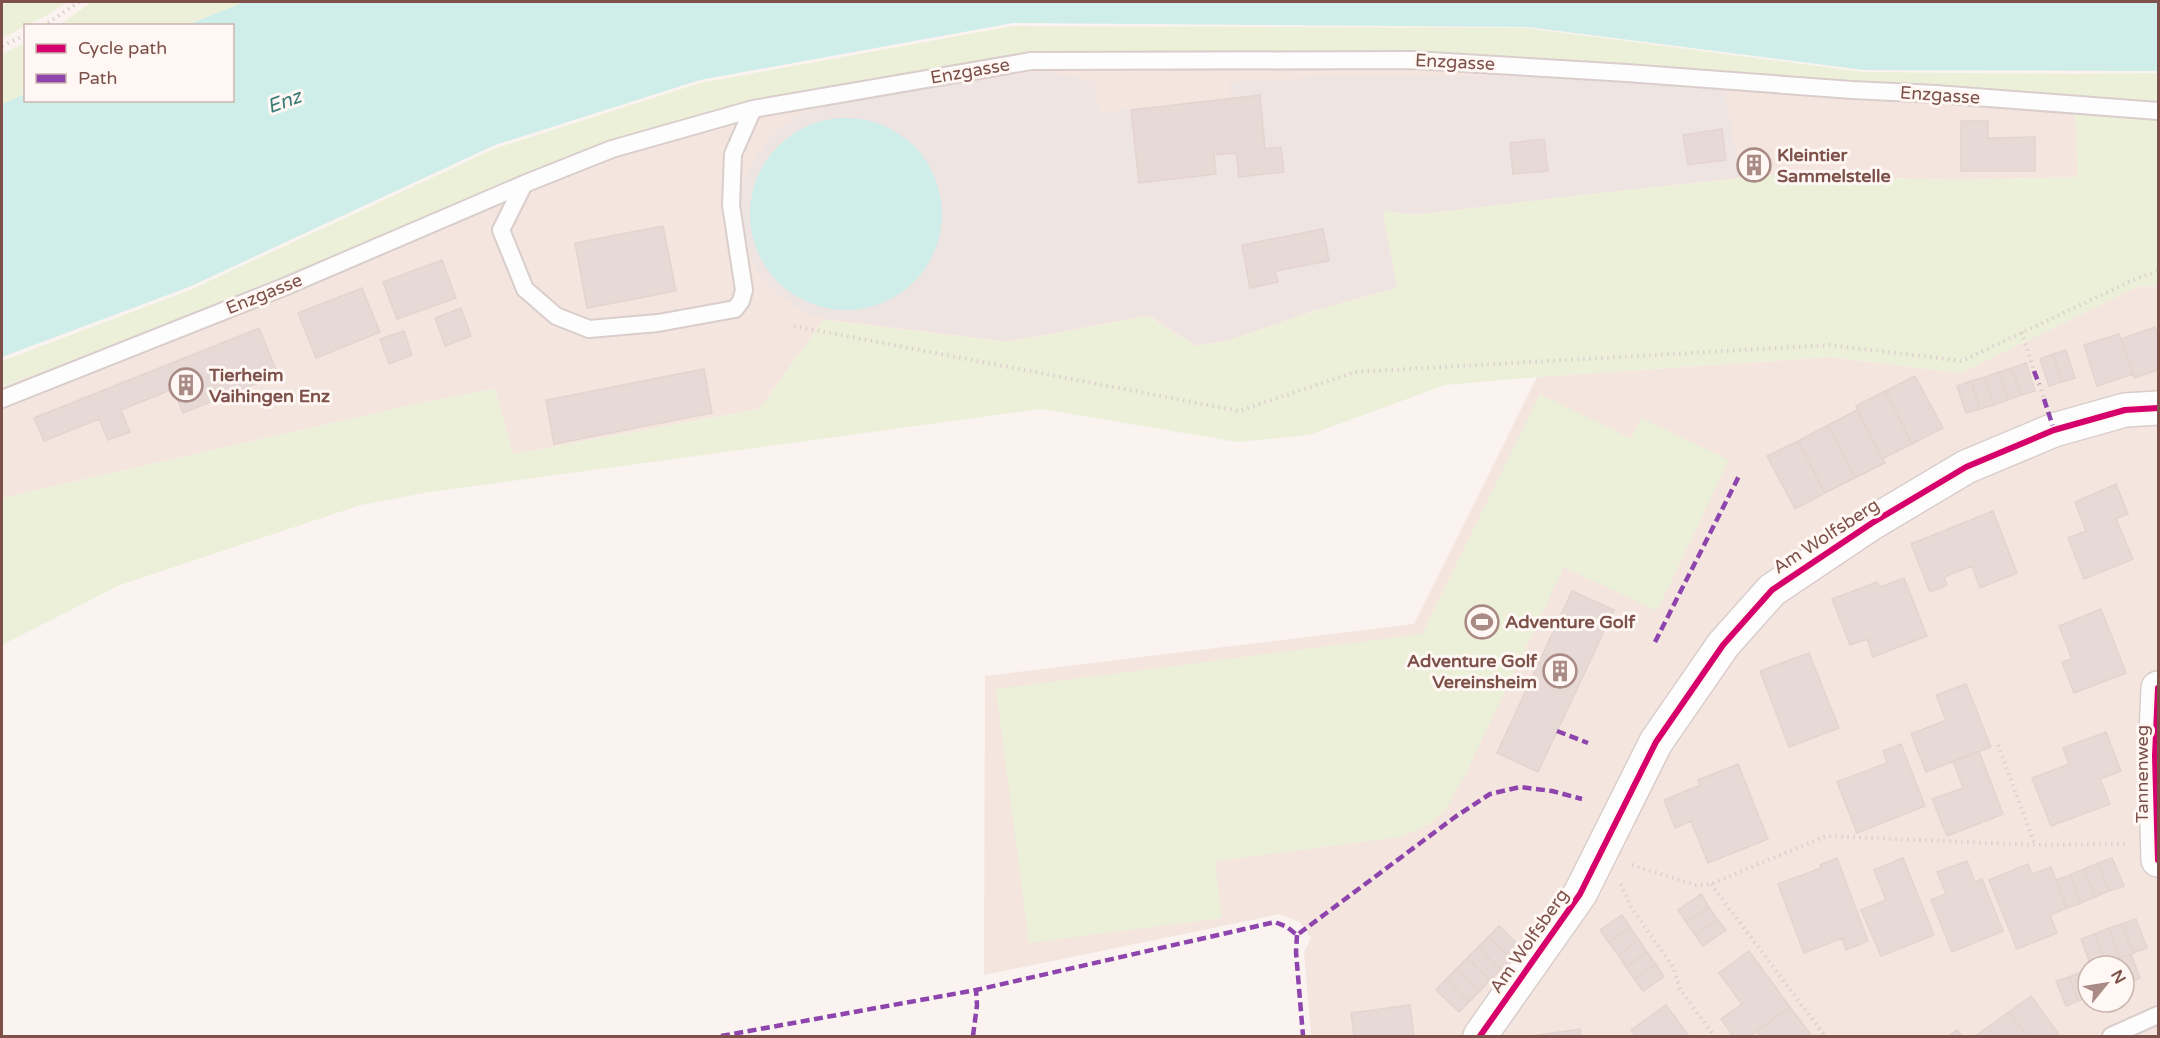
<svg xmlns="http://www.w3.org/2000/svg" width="2160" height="1038" viewBox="0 0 2160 1038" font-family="'Varela Round',sans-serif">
  <rect width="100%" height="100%" fill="#faf3ef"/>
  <path fill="#f4e5de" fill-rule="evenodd" d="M1414,58L2075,102L2078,177L1959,180L1773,175L1581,195L1416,215L1384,211L1397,288L1314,311L1227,341L1195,346L1148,316L1009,342L824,320L759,409L513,454L495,389L425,402L2,498V387L280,280L612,147L1030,59Z
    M2158,286V1036H1311L1304,952L1311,938L1300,922L1280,914L984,975L985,676L1414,624L1537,377L1830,357L1961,373L2137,287ZM2088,966H2124V1002H2088Z"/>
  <path fill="#eee4e1" d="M1047,71L1094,82L1099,113L1231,98L1230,82L1346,76H1561L1724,87L1740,177L1416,214L1382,211L1396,287L1314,310L1227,340L1195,345L1149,314L1008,341L825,318L807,314L771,289L754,265L743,236L739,209L744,181L756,157L773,133L797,116L836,102L873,95Z"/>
  <path fill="#ecf0d9" d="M2,2H67L49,14L2,38Z
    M92,2H244L187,25L58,26Z
    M1012,26L1527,28L1863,72L2073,74L2158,73V286L2137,287L1961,373L1830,357L1537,377L1445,385L1309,435L1237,442L1041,409L430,492L361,505L120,585L2,645V498L425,402L495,389L513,454L759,409L824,320L1009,342L1148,316L1195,346L1227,341L1314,311L1397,288L1383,211L1416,215L1581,195L1773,175L1959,180L2078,177L2075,102L1627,70L1030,59L612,147L280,280L2,387V361L190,290L496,148L700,83Z
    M25,43V94L2,104V54Z
    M1540,394L1631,439L1641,418L1729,460L1657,611L1564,567L1467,771L1445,811L1427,825L1401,837L1215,861L1222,918L1029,943L996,689L1422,634Z"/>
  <path fill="#cfede9" d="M244,2H2158V71L1864,70L1528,27L1013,23L700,80L495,145L189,287L2,357V104L25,94L26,100H232V26L187,25Z
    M750 214a96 96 0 1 1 192 0a96 96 0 1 1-192 0Z"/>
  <path fill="#e7d9d6" stroke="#e4d4d0" stroke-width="1.5" d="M1260,95L1265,149L1281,147L1284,172L1239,177L1236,153L1214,155L1216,174L1139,183L1131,110Z
    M1961,121H1988V138L2035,137V171H1961Z
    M1722,129L1726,160L1688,165L1683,135Z
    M1544,139L1548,171L1513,174L1510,143Z
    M1763,153L1767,170L1745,175L1741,158Z
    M663,226L676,291L587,308L575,243Z
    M1323,229L1329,261L1275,271L1278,282L1250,288L1242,245Z
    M442,260L456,298L397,319L383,282Z
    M362,288L380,332L316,358L298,313Z
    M461,308L471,336L445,346L435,318Z
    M2155,327L2158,338V370L2134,378L2121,339Z
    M259,328L278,375L183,413L173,389L121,410L130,432L108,440L99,419L44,441L34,418Z
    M404,331L412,355L389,364L380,339Z
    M2119,334L2133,374L2097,386L2084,345Z
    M2066,350L2075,378L2062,382L2053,354Z
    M2053,354L2062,382L2049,386L2040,359Z
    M2026,363L2035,391L2021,395L2012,368Z
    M2012,368L2021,395L2008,400L1999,372Z
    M704,369L712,413L554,444L546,400Z
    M1999,372L2008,400L1994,405L1985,377Z
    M1915,376L1943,428L1912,444L1885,391Z
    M1985,377L1994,405L1980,409L1971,381Z
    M1971,381L1980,409L1966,413L1957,386Z
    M1885,391L1912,444L1882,459L1856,406Z
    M1857,410L1885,463L1855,478L1828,425Z
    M1828,425L1855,478L1825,493L1798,441Z
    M1798,441L1825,493L1795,509L1767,456Z
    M2116,484L2128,514L2116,519L2133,559L2084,579L2068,538L2086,531L2075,502Z
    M1993,511L2017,573L1980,588L1972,566L1944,577L1947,585L1930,592L1911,544Z
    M1904,578L1927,636L1873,657L1867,639L1850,645L1832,599L1877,582L1880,587Z
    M1572,591L1614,610L1538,772L1497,753Z
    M2101,609L2126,673L2074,693L2062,662L2072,659L2059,626Z
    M1809,653L1839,728L1789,747L1760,671Z
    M1966,684L1991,747L1926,772L1911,734L1946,720L1936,695Z
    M2106,732L2121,771L2100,779L2110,804L2051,826L2032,778L2069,764L2063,748Z
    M1901,744L1925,806L1857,833L1837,782L1887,763L1883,751Z
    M1979,751L2003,814L1947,836L1932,799L1963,788L1953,761Z
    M1738,764L1768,839L1708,863L1691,821L1675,828L1664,800L1700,785L1698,780Z
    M1837,858L1868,941L1846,950L1842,938L1804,953L1778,884L1821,868L1820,865Z
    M1903,858L1934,935L1881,956L1861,910L1886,900L1874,870Z
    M2112,858L2124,886L2109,891L2098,863Z
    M1967,861L1975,882L1982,879L2003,931L1952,952L1931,900L1946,894L1937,872Z
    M2098,863L2109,891L2095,897L2084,869Z
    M2028,864L2032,874L2051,867L2067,908L2050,915L2057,933L2017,949L1989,880Z
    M2084,869L2095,897L2081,903L2070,875Z
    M2070,875L2081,903L2067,908L2056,880Z
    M1701,894L1709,907L1686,922L1678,910Z
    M1709,907L1717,919L1695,935L1686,922Z
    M1622,915L1630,927L1609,943L1600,930Z
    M1717,919L1726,930L1703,946L1695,935Z
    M2136,919L2147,948L2133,953L2122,924Z
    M2122,924L2133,953L2119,958L2109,928Z
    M1499,926L1522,948L1511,959L1489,936Z
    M1630,927L1639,940L1618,955L1609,943Z
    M2109,928L2119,958L2106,963L2095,934Z
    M2095,934L2106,963L2091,966L2081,939Z
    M1489,936L1511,959L1501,970L1478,947Z
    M1639,940L1647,952L1626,967L1618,955Z
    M1478,947L1501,970L1490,980L1467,958Z
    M1749,951L1790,1007L1750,1036H1733L1721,1019L1742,1004L1719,973Z
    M1647,952L1656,964L1634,979L1626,967Z
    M2131,954L2140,978L2128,983L2124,966H2121L2118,958Z
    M1467,958L1490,980L1480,991L1457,968Z
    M2118,958L2121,966H2107L2106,963Z
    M1656,964L1664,977L1643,991L1634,979Z
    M1457,968L1480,991L1469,1002L1446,979Z
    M2088,970V990L2081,972Z
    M2081,972L2088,990V997L2078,1001L2069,977Z
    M2069,977L2078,1001L2066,1006L2056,981Z
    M1446,979L1469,1002L1459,1012L1436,990Z
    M2031,996L2060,1036H2027L2009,1012Z
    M1410,1005L1414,1036H1354L1351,1013Z
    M1666,1005L1689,1036H1636L1631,1030Z
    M1790,1007L1812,1036H1760L1756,1032Z
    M2009,1012L2027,1036H1994L1988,1027Z
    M1988,1027L1994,1036H1975Z
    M1580,1029L1581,1036H1531Z
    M1957,1030L1962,1036H1948Z"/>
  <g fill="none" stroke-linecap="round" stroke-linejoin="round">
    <defs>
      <path id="service" d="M524,184L501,230L525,289L556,316L589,329L658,323L735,309L741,301L744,290L731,205L733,154L753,109
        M2,399L284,287L524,184L612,149L753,109L1031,61L1414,60L1627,73L1852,90L1936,94L2158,111
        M2111,1036L2158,1015"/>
      <path id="minor" d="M2158,688L2155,756L2158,860
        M1480,1036L1580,894L1656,742L1723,645L1772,590L1872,523L1966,467L2054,430L2125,410L2158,408"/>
    </defs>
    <use href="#service" stroke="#d9cecc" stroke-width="20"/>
    <use href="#minor" stroke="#d9cecc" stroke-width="36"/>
    <path stroke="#ddd1ce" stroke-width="4" stroke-dasharray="1.5 4.5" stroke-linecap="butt" d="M43,26L79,2
      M2,46L26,35
      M794,326L1239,411L1355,372L1830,345L1962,361L2133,280L2158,271
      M2022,332L2034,371
      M2039,384L2044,399
      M1998,745L2035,845
      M1632,865L1696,885L1711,884L1826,836L2035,845L2125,844
      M1621,884L1631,907L1673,967L1680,989L1714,1036
      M1711,884L1825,1036"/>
    <use href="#service" stroke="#fefdfd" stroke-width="16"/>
    <use href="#minor" stroke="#fefdfd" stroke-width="33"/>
    <path stroke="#8e44ad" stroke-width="4.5" stroke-dasharray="9 4.5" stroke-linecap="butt" d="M2034,371L2039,384
      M2044,399L2054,430
      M1655,642L1740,474
      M1557,731L1588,743
      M1297,935L1296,952L1303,1036
      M721,1036L976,990L1275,922L1287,927L1297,935L1455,817L1490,794L1520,787L1552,791L1582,799
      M973,1036L977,1005L976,990"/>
    <defs>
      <path id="cycleway" d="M2158,688L2155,756L2158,860
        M1480,1036L1580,894L1656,742L1723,645L1772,590L1872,523L1966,467L2054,430L2125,410L2158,408"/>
    </defs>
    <use href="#cycleway" stroke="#fff7f3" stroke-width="10"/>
    <use href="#cycleway" stroke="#d6006c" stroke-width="6"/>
  </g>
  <defs>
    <symbol id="building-ring" viewBox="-11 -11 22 22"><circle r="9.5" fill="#fff7f3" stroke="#a98a84" stroke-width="1.5"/><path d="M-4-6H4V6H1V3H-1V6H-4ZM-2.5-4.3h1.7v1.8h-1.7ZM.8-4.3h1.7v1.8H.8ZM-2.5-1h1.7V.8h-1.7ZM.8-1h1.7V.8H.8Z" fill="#a98a84"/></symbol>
    <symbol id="stadium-ring" viewBox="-11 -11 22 22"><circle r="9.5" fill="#fff7f3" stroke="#a98a84" stroke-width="1.5"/><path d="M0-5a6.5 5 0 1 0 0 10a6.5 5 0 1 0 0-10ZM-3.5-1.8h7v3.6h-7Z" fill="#a98a84"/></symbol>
  </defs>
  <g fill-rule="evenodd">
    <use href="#building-ring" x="1735" y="146" width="38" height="38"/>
    <use href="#building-ring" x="167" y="366" width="38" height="38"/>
    <use href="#stadium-ring" x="1463" y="603" width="38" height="38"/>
    <use href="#building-ring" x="1541" y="652" width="38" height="38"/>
  </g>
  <g text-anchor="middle" stroke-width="6" stroke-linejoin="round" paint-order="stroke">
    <g font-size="18" fill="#7d514a" stroke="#fff7f3">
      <text transform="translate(1455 62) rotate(3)" y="6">Enzgasse</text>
      <text transform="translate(970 71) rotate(-10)" y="6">Enzgasse</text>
      <text transform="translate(1940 95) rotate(4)" y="6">Enzgasse</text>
      <text transform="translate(264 294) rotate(-22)" y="6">Enzgasse</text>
      <text transform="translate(1826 536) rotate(-33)" y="6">Am Wolfsberg</text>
      <text transform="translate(2142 774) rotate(-90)" y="6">Tannenweg</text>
      <text transform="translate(1529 941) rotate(-55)" y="6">Am Wolfsberg</text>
    </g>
    <g font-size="18" font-weight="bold" fill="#7d514a" stroke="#fff7f3" text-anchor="start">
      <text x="1777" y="161">Kleintier<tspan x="1777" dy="21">Sammelstelle</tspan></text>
      <text x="209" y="381">Tierheim<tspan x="209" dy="21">Vaihingen Enz</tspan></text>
      <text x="1505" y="628">Adventure Golf</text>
      <text x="1537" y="667" text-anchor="end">Adventure Golf<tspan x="1537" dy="21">Vereinsheim</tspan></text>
    </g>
    <g font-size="20" font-style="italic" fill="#397b76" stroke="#fff7f3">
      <text transform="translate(284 101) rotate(-20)" y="7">Enz</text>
    </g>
  </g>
  <rect width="2160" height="1038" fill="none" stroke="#7d514a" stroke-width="6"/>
  <rect x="24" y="24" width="210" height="78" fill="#fff7f3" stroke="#cbb5af" stroke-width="1.5"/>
  <rect x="36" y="44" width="30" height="9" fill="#d6006c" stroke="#cbb5af" stroke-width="1.5"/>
  <text x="78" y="54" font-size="18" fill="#7d514a">Cycle path</text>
  <rect x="36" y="74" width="30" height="9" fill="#8e44ad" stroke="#cbb5af" stroke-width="1.5"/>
  <text x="78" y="84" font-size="18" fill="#7d514a">Path</text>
  <g transform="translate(2106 984) rotate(60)"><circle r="28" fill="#fff7f3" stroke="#cbb5af" stroke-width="1.5"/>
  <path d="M0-4.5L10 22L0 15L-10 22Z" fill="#a98a84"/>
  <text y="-9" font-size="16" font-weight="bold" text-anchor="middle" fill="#7d514a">N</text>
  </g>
</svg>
